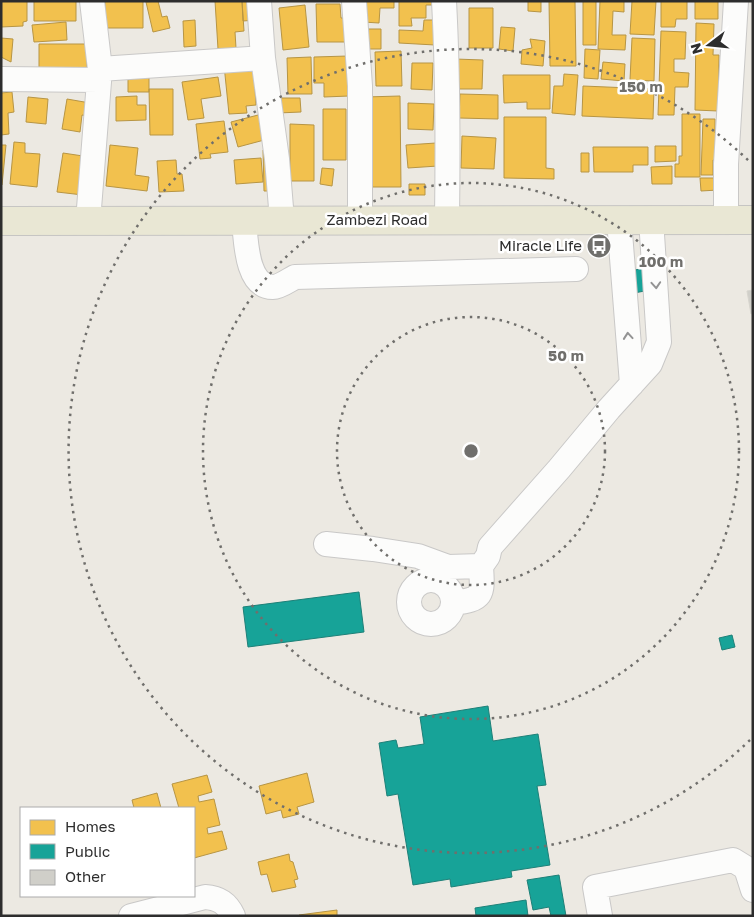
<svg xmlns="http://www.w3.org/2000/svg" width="754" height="917" viewBox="0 0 754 917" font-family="'Golos Text',sans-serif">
  <rect width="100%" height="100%" fill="#ece9e2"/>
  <path fill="#f2c14e" stroke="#b79544" d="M1,1H27V21L23,22V26L1,27Z
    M34,1H76V21H34Z
    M105,1H143V28H104Z
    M158,1L162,17L167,16L170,28L153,32L146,2Z
    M215,1H242L244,31L235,32L236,48L218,49Z
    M242,1H255L256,20L243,21Z
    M364,1H394V8H380L379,23L363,22Z
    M399,1H434V5H426V18H411L412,26H399Z
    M528,1H541V12L528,11Z
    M549,1H575L576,66H550Z
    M583,1H596V45H583Z
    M600,1H624V12L613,11L612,35H626L625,50L598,49Z
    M632,1H656L654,35L630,34Z
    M661,1H687V19H676L675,27H661Z
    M695,1H718V19H695Z
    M316,4H340L341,18H346V42H317Z
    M305,5L309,47L283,50L279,8Z
    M469,8H493V48H469Z
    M195,20L196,46L184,47L183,21Z
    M424,20H436L435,45L399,43V30L423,31Z
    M66,22L67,40L34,42L32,25Z
    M696,23L714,24L713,55H719L718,111L695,110Z
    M501,27L515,28L513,51L499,49Z
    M363,29H381V49H363Z
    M661,31L686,32L685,59H674V72L689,73L688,87H675L674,115H658Z
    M1,38L13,39L11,62L1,57Z
    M632,38L655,39L654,81L630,80Z
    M530,39L545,41L543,66L521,64L522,50L532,48Z
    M39,44H87V69L39,70Z
    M585,49L600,50L598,79L584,78Z
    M401,51L402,86H376L375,52Z
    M348,56L349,96L324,97V83H314V57Z
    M311,57L312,94H288L287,58Z
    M455,59L483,60L482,89H454Z
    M258,62L260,89H255L256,105L246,106L247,113L229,114L224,65Z
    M603,62L625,64L624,81L601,79Z
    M412,63H433L432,90L411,89Z
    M128,67H149V92H128Z
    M564,74L578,75L575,115L552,113L554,86H563Z
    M503,75H550V109H527V102L504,103Z
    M218,77L221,96L201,99L204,118L188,120L182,82Z
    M583,86L654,89L653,119L582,116Z
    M149,89H173V135H150Z
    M12,92L14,112L8,113L9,134L1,135V93Z
    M460,94L498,95V119L459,118Z
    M137,96V105H146V120L116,121V97Z
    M400,96L401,187H367L365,97Z
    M28,97L48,99L46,124L26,122Z
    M278,98H300L301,112L278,113Z
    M67,99L90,103L88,116L82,115L80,132L62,129Z
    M408,103L434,104L433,130L408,129Z
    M323,109H346V160H323Z
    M262,114L268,139L238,147L231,122Z
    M682,114H700V177H675V164H679V156H682Z
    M504,117H546V168L554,169V179L504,178Z
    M703,119H715V133H723L722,161L713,160V175H701Z
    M224,121L228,152L210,154L211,158L200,159L196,124Z
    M290,124L314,125V181H290Z
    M462,136L496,138L494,169L461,168Z
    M14,142L25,143V153L40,154L37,187L10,184Z
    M436,143L438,166L408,168L406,145Z
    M1,145H6L2,185H1Z
    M110,145L138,148L135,175L149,177L147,191L106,186Z
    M655,146H676V161L655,162Z
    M593,147H648V165H633V172H594Z
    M274,149L276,191H264L263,150Z
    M63,153L83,156V195L57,192Z
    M581,153H589V172H581Z
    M261,158L263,182L236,184L234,160Z
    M176,160L177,174H182L184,191L159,192L157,161Z
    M672,166V184H652L651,167Z
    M322,168L334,169L332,186L320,184Z
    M700,178H718V190L701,191Z
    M409,184H425V195H409Z
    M307,773L314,802L297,807L299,814L283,818L281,810L266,814L259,786Z
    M207,775L212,792L198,796L199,802L214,799L220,825L207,828L208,834L222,831L227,849L194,858V808H179L172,784Z
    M157,793L161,808H134L132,800Z
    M289,854L290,861L293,862L298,879L294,880L296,887L272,892L267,874L261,875L258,862Z
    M337,910V916H299V915Z"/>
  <path fill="#17a398" stroke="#1e8078" d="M645,268L650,290L634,293L630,271Z
    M359,592L364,632L248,647L243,607Z
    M732,635L735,647L722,650L719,638Z
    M488,706L493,741L538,734L546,785L537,786L550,865L511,871L512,877L451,887L450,879L413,885L398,794L387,796L379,743L396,740L398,748L424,744L420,717Z
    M559,875L566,916H551L549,907L533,910L527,880Z
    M526,900L528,916H476L475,908Z"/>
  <path fill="#d0cfc9" stroke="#d7d5ce" d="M753,290V313L751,314L747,291Z"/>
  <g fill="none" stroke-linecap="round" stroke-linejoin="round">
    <defs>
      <path id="minor" d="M259,1L263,58L277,159L282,220
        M354,1L360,86V219
        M444,1C448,74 448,147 447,219
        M100,69L263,58
        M1,79L99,80
        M619,220L632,384
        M726,220V164L736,1
        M88,221L100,69L92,1
        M244,221C246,240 246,287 273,287C280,287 289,280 295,277L576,269
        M326,544L373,549L418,556L448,567L481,566
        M409 602a22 22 0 1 1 44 0a22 22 0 1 1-44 0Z
        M453,603C483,599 483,596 481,566L488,556L490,547L559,469L609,409L650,364L659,342L651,219
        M131,916L205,897C219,898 227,903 233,916
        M600,916L595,887L733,860L746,868L753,890"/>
      <path id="major" d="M1,221L753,220"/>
    </defs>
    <use href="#minor" stroke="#c9c8c7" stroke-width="26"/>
    <use href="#major" stroke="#c6c5c3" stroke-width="30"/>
    <use href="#minor" stroke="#fcfcfb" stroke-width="24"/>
    <use href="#major" stroke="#e9e7d4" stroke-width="28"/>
  </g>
  <defs><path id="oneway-chevron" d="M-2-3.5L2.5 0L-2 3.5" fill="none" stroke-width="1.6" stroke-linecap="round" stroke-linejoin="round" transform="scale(1.25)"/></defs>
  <g stroke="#949494">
    <use href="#oneway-chevron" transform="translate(656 285) rotate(86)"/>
    <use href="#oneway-chevron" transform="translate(628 336) rotate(-95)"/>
  </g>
  <g fill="none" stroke="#706f6c" stroke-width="2.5" stroke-dasharray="2.5 5">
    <circle cx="471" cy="451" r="134"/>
    <circle cx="471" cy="451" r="268"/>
    <path d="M750 740A402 402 0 1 1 750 162"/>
  </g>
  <defs>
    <symbol id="bus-disc" viewBox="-11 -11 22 22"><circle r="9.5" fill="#706f6c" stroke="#fff"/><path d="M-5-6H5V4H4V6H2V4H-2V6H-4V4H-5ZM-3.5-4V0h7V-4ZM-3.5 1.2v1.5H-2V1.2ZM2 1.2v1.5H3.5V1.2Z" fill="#fff"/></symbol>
  </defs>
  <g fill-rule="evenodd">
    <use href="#bus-disc" x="585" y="232" width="28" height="28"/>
  </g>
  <g text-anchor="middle" stroke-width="5" stroke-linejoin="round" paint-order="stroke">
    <g font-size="15" fill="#2d2d2d" stroke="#fff">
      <text x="377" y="225">Zambezi Road</text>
    </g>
    <g font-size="15" fill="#2d2d2d" stroke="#fff" text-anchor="end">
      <text x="582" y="251">Miracle Life</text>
    </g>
  </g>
  <circle cx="471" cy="451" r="8" fill="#706f6c" stroke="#fff" stroke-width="2.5"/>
  <g font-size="15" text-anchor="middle" font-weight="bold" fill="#706f6c" stroke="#fff" stroke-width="5" stroke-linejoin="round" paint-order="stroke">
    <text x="641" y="92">150 m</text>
    <text x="661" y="267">100 m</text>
    <text x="566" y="361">50 m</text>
  </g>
  <rect width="754" height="917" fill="none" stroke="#2d2d2d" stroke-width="5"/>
  <rect x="20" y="807" width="175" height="90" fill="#ffffff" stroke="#ababab"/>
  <rect x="30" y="820" width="25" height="15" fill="#f2c14e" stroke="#ababab"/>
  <text x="65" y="832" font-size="15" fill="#2d2d2d">Homes</text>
  <rect x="30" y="844" width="25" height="15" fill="#17a398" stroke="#ababab"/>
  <text x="65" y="857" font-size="15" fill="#2d2d2d">Public</text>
  <rect x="30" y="870" width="25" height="15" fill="#d0cfc9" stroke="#ababab"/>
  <text x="65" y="882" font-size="15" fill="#2d2d2d">Other</text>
  <g transform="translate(709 45) rotate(254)" stroke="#ffffff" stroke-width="4" paint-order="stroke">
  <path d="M0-4L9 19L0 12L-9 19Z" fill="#2d2d2d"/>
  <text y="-8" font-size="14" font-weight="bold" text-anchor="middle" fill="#2d2d2d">N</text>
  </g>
</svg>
